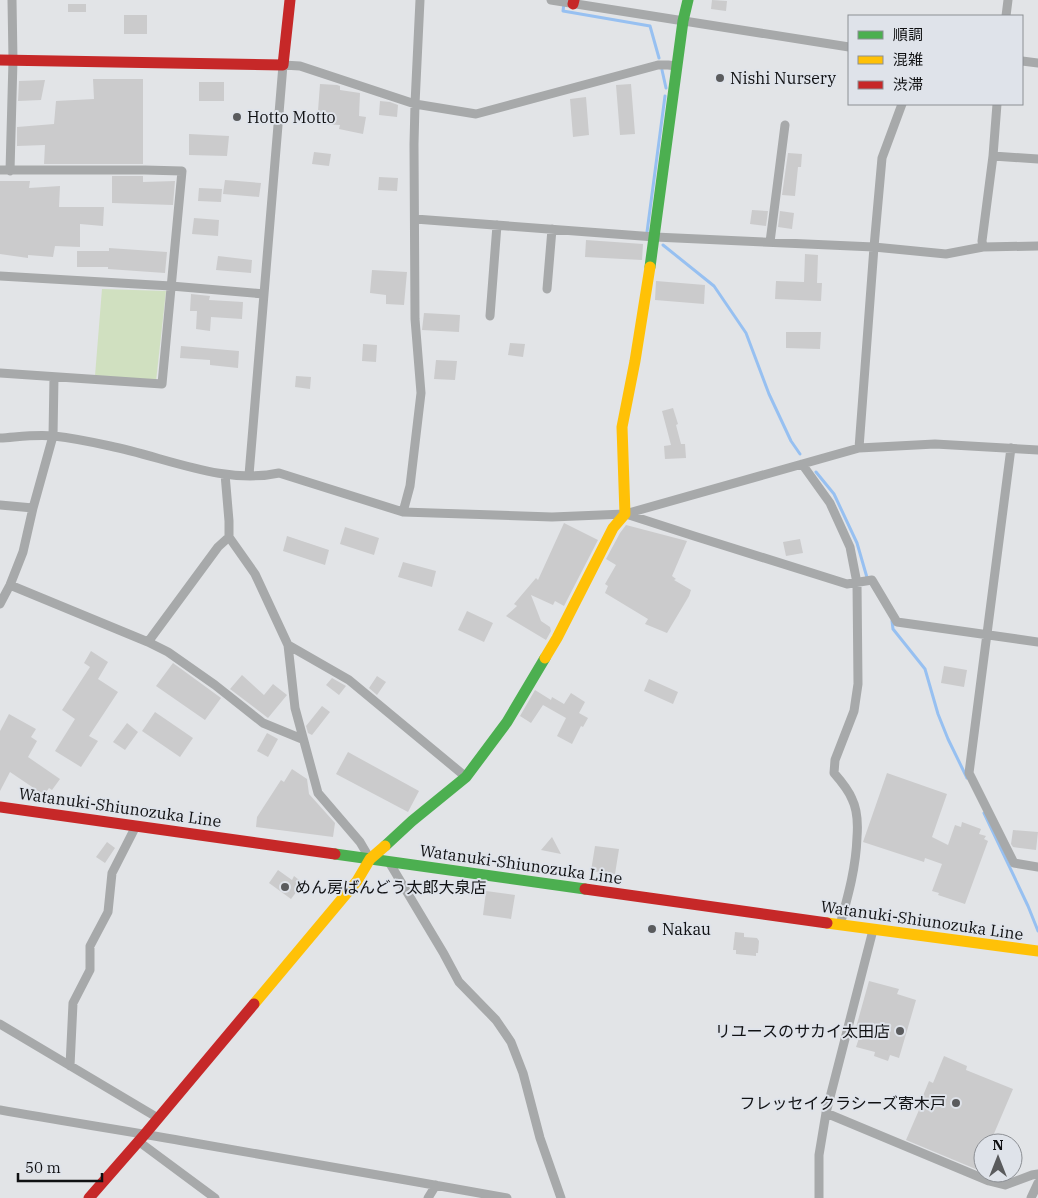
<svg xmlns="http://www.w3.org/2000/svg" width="1038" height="1198" viewBox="0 0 1038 1198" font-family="'IBM Plex Serif','Noto Sans JP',serif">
  <rect width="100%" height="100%" fill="#e2e4e7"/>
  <path fill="#d0e0c0" d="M102,289L166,291L156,381L95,376Z"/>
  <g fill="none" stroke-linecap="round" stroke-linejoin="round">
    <path stroke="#97c0f1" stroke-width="3" d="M564,3L563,11L650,26L659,58
      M662,70L666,88
      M647,232L665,96
      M663,245L714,286L746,333L769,394L791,441L800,454
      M816,472L834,494L857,543L868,581
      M892,621L893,629L925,669L938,714L948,739L967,778
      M984,813L1028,906L1038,931"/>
  </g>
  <path fill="#cbcbcc" d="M712,0L727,1L726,11L711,9Z
    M68,4H86V12H68Z
    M124,15H147V34H124Z
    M93,79H143V164H44L45,145L17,146V127L54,124L56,101L94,99Z
    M45,80L41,100L18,101L19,81Z
    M199,82H224V101H199Z
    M320,84L337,85L340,86V90L360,93L359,116L366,117L363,134L339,129L340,125L317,124Z
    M631,84L635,134L620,135L616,85Z
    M586,97L589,135L573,137L570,99Z
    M380,101L390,102L398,105L397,117L379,115Z
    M189,134L229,136L227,156L189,155Z
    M314,152L331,154L329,166L312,164Z
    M788,153L802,154L801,167H798L795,196L782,195Z
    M112,176H143V182L175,181L173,205L112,203Z
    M379,177L398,178L397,191L378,190Z
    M225,180L261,183L259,197L223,194Z
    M0,181H30L29,188L60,186L59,207H104L103,226L80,224V247L55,246L53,257L28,255V258L0,254Z
    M199,188L222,189L221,202L198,201Z
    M752,210L768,211L766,226L750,224Z
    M780,211L794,213L792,229L778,227Z
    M194,218L219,220L218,236L192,234Z
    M586,240L643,244L642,260L585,257Z
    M109,248L167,252L165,273L108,269V267H77V251H109Z
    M805,254L818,255L817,283H822L821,301L775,299L776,281L804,282Z
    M218,256L252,260L251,273L216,270Z
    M372,270L407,272L404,305L386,304V295L370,293Z
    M656,281L705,285L704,304L655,300Z
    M191,294L210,296L209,300L243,302L242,319L211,317L210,331L196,329L197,311H190Z
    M424,313L460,315L459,332L422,330Z
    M786,332H821L820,349L786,348Z
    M510,343L525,344L523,357L508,355Z
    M363,344L377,345L376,362L362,361Z
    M181,346L239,351L238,368L210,365V360L180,358Z
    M436,360L457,361L455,380L434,379Z
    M296,376L311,377L310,389L295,387Z
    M673,408L678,424L676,425L681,444H685L686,458L665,459L664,446L671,445L662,411Z
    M564,523L598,540L564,606L555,601L553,605L531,595L541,621L550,627L551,631L546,640L506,616L517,606L514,604L536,578L538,580Z
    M626,525L687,541L672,576L676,579L674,580L691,590L689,596L667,633L645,624L648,619L605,593L608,586L605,584L616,565L606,559L620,533Z
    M345,527L379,538L374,555L340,544Z
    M287,536L329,550L325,565L283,551Z
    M800,539L803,553L786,556L783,542Z
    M403,562L436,571L432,587L398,577Z
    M467,611L493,623L484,642L458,630Z
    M91,651L108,662L98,679L118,692L89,736L98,741L81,767L55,751L75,719L62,710L90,667L84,663Z
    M173,663L221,698L205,720L156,686Z
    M944,666L967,670L964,687L941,683Z
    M242,675L264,695L273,684L287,695L268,718L230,689Z
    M377,676L386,682L377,695L369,688Z
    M332,678L346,686L339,695L326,685Z
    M649,679L678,692L673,704L644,691Z
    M535,690L551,700L552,697L564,704L571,693L585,702L579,713L588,718L583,727L581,726L572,744L557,736L566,718L543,705L531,723L520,716Z
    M322,706L330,712L312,735L308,733L306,726Z
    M155,712L193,738L180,757L142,731Z
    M9,714L36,729L31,737L37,741L28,757L60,779L52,790L49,788L44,795L10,772L0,791V731Z
    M127,723L138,732L125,750L113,742Z
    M267,733L278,739L268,757L257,751Z
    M348,752L419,791L408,812L336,774Z
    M292,769L307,779L309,794L335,823L333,837L256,827L257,817L281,780L284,782Z
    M887,773L947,794L932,837L948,845L955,825L961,827L962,822L981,829L979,834L986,836L984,839L988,841L965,904L938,895L939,893L932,891L942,864L925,858L924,862L863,842Z
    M1013,830L1038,832L1036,850L1013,847L1011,844Z
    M552,837L561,854L541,850Z
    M107,842L115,848L105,863L96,857Z
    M595,846L619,849L615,874L591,871Z
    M278,870L292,880L294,876L303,883L291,899L269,883Z
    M486,891L515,895L511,919L483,915Z
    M735,932L744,933V937L757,938L759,941L758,953H756V956L736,954V950H733Z
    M869,981L899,989L897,994L916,1000L899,1058L890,1055L888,1061L874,1056L875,1052L856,1047L861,1032L855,1031Z
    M944,1056L967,1066L966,1070L1013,1089L990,1143H983V1159L978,1170L906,1140L922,1103H920L929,1081L933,1083Z"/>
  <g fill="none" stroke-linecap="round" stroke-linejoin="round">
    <path stroke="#a7a9aa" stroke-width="9" d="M551,0L849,47
      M1006,16L1008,0
      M1022,61L1038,63
      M993,156L1038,159
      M0,170H145L182,171L162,384L0,373
      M10,171L13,60L12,0
      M415,219L655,237L874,247L946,254L983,247L1038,246
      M770,242L785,125
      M983,247L982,241L993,156L997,104
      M0,276L171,286L264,294
      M547,289L552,229
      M490,316L497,225
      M0,438C17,437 37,434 54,436C72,438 92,442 110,446C165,457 223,485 279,473L403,512L552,517L625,514L859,448L935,444L1038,450
      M859,448L874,247L882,158L902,104
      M1011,448L969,773L1014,863L1038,867
      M802,464L830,503L850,547L857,583L858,684L854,711L835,760L834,773C841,781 848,789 852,799C858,811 858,824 857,837C856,868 848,896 840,925
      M225,474L229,521V537L255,574L288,645L295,708L318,793L360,842L370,859
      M249,475L283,65L300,66L415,104L476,114L658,65H668L677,66
      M0,505L33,508
      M403,512L410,486L421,393L415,319L414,144L415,104L420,0
      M626,514L694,536L847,584L872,580L897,622L1038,642
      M10,585L148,642L168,652L215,685L263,723L302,739
      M0,604L10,585L23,552L33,508L53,436L54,377
      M148,642L218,547L229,537
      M288,645L349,680L466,777
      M389,862L444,954L459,982L496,1020L511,1042L523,1073L540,1138L561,1198
      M0,1024L158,1118
      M70,1066L73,1003L90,970V946L108,912L112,873L136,826
      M0,1110C61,1121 122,1130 183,1141C291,1159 399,1179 507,1198
      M826,1113L989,1181L1005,1185L1032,1175L1038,1174
      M138,1141L215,1198
      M428,1198L436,1185
      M819,1198V1155L826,1113L873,930
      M1031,1198L1038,1183"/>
    <path stroke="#4caf50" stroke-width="11" d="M650,267L683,21L688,0
      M385,846L412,821L466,777L507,722L545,658
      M335,854L585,889"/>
    <path stroke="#ffc107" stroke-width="11" d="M545,658L557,638L613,528L625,514L622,427L635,361L650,267
      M827,923L1038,951
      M254,1004L357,881L370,859L385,846"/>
    <path stroke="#c62828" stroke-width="11" d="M573,4L574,0
      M0,60L283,65L290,0
      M0,807L335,854
      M585,889L827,923
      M89,1198L145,1134L254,1004"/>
  </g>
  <g fill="#5a5b5d" stroke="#dfe3ea" stroke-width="2">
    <circle cx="720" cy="78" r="5"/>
    <circle cx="237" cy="117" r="5"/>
    <circle cx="285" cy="887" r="5"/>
    <circle cx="652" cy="929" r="5"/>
    <circle cx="900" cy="1031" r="5"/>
    <circle cx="956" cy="1103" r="5"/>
  </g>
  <g text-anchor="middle" stroke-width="4" stroke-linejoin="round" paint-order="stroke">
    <g font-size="16" fill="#101113" stroke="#dfe3ea" text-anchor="start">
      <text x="730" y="84">Nishi Nursery</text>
      <text x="247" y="123">Hotto Motto</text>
      <text x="295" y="893">めん房ばんどう太郎大泉店</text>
      <text x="662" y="935">Nakau</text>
      <text x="890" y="1037" text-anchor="end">リユースのサカイ太田店</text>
      <text x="946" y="1109" text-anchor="end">フレッセイクラシーズ寄木戸</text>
    </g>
    <g font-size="16" fill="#101113" stroke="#dfe3ea">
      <text transform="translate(120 807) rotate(8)" y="6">Watanuki-Shiunozuka Line</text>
      <text transform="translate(521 864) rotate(8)" y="6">Watanuki-Shiunozuka Line</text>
      <text transform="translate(922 920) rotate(8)" y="6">Watanuki-Shiunozuka Line</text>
    </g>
  </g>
  <rect x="848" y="15" width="175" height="90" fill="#dfe3ea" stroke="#8c8f94"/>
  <rect x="858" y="31" width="25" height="8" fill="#4caf50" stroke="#8c8f94"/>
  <text x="893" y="40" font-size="15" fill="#101113">順調</text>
  <rect x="858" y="56" width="25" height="8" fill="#ffc107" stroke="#8c8f94"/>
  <text x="893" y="65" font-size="15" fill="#101113">混雑</text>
  <rect x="858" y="81" width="25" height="8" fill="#c62828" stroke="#8c8f94"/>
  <text x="893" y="90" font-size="15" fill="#101113">渋滞</text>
  <g transform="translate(998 1158)"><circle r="24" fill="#dfe3ea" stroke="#8c8f94"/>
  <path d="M0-4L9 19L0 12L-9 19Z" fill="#5a5b5d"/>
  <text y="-8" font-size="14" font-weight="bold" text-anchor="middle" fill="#101113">N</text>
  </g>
  <path d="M18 1173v8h84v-8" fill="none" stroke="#101113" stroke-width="2.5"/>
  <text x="25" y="1173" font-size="15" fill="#101113" stroke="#dfe3ea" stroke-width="4" paint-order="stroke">50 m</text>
</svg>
